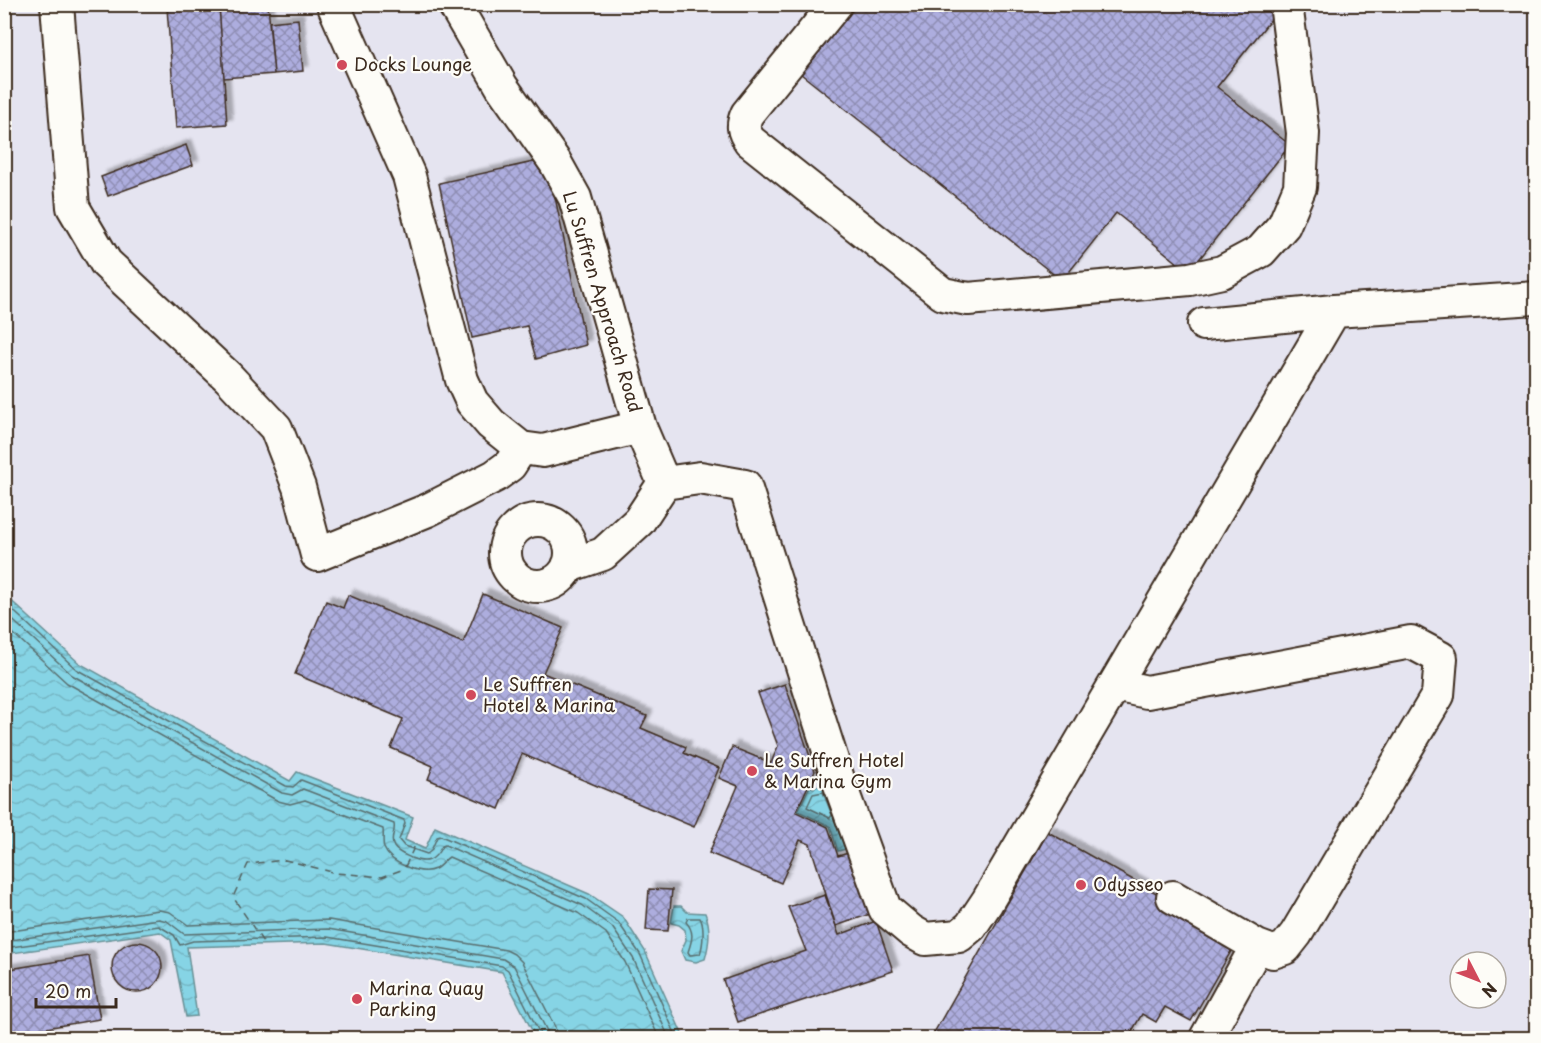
<svg xmlns="http://www.w3.org/2000/svg" width="1541" height="1043" viewBox="0 0 1541 1043" font-family="'Playpen Sans',sans-serif">
  <defs>
    <pattern id="water-waves" width="16" height="10" patternUnits="userSpaceOnUse" patternTransform="scale(1.5)"><rect width="16" height="10" fill="#86d4e5"/><path d="M0 5q4-4 8 0t8 0" fill="none" stroke="#75b6c4"/></pattern>
    <pattern id="building-cross-hatch" width="8" height="8" patternUnits="userSpaceOnUse" patternTransform="scale(1.5)"><rect width="8" height="8" fill="#adadde"/><path d="M0 0l8 8M0 8l8-8" fill="none" stroke="#8e8db3"/></pattern>
    <filter id="shadow"><feDropShadow dx="5.5" dy="-5.5" stdDeviation="1.5" flood-color="#0004"/></filter>
  </defs>
  <rect width="100%" height="100%" fill="#e5e4f0"/>
  <filter id="ink" filterUnits="userSpaceOnUse"><feTurbulence type="fractalNoise" baseFrequency=".0167" numOctaves="2"/><feDisplacementMap in="SourceGraphic" scale="12" xChannelSelector="R" yChannelSelector="G"/><feConvolveMatrix kernelMatrix="1 2 1 2 8 2 1 2 1" color-interpolation-filters="sRGB"/></filter>
  <g filter="url(#ink)">
    <path fill="url(#water-waves)" stroke="#689095" stroke-width="1.5" d="M4,594L79,663L290,781L297,772L413,817L405,840L425,849L435,827L589,894L623,917L645,951L684,1038H536L502,972L326,943L187,947L197,1016L186,1017L171,940L160,932L5,954Z
      M828,783L850,848L838,851L830,826L798,811L810,786L813,788Z
      M674,906H681L687,912L705,913C711,927 709,945 705,959L696,962L685,960L681,951L686,940L685,930L679,925L671,923Z"/>
    <g fill="none" stroke-linecap="round" stroke-linejoin="round">
      <path stroke="#596e6e" stroke-width="1.5" d="M4,602L76,669L286,786L293,787L301,780L404,820L405,823L399,840L404,846L427,854L431,851L437,837L441,836L586,899L618,922L640,954L677,1038
        M4,612L72,675L282,793L292,795L303,789L394,824C396,832 389,839 394,847C398,853 405,855 411,858C426,864 434,862 442,846L445,845L582,905L612,927L633,958L669,1038
        M4,625L67,683L278,801L290,804L305,800L383,829C384,835 382,842 384,848C390,863 420,876 435,869C441,866 444,860 449,857L578,913L606,933L625,962L659,1038
        M823,792L832,815L830,818L807,807L813,794Z
        M688,918H700C705,926 703,945 700,954L690,955L688,952C692,940 695,932 686,922Z
        M4,932L159,910L170,912L188,925L329,920L506,950L514,954L522,962L555,1027L557,1038
        M4,941L159,919L167,921L184,934L328,929L503,959L514,966L547,1031L548,1038
        M4,948L159,926L174,935L180,945L193,941L327,937L502,966L508,970L540,1034V1038"/>
      <path stroke="#525d5a" stroke-width="1.5" stroke-dasharray="8 6" stroke-linecap="butt" d="M263,942L233,897L248,864L285,860L336,873L382,877L404,869L416,843"/>
    </g>
    <path fill="url(#building-cross-hatch)" stroke="#3b2a1e" stroke-width="1.5" filter="url(#shadow)" d="M189,4H219L227,124L176,128L167,8L189,7Z
      M268,4L274,74L224,78L219,5Z
      M857,4H1273L1279,9L1217,87L1290,145L1189,272L1116,213L1062,281L801,74Z
      M298,19L303,71L274,74L269,22Z
      M186,145L193,165L108,196L101,177Z
      M547,159L586,345L536,359L527,326L472,338L439,183Z
      M483,594L563,628L543,673L647,716L641,728L686,747L684,753L719,768L694,827L522,754L499,809L428,779L433,766L391,748L403,719L295,674L326,601L343,608L348,595L463,643Z
      M785,684L815,771L796,812L828,827L838,856L852,852L873,913L836,926L810,844L800,840L781,883L709,853L738,786L719,778L732,747L771,763L778,746L758,693Z
      M1048,832L1238,939L1191,1021L1165,1007L1156,1022L1142,1014L1128,1038H931Z
      M649,889L672,890L668,931L646,930Z
      M825,895L839,935L876,921L893,971L738,1022L723,980L806,951L788,907Z
      M112 967a25 25 0 1 1 50 0a25 25 0 1 1-50 0Z
      M89,956L100,1019L4,1035V970Z"/>
    <g fill="none" stroke-linecap="round" stroke-linejoin="round">
      <defs>
        <path id="minor" d="M57,4L73,207L106,263L228,377L276,428L299,487L317,555L428,510L495,476L510,465L521,448
          M333,4L409,176L462,380L472,402L491,424L521,448L543,451L640,427
          M454,4L502,87L555,162L575,198L640,427L664,483
          M836,4L747,114C742,125 743,131 750,141L943,294L968,299L1190,279L1222,272L1261,251L1284,225L1300,187L1303,133L1286,4
          M1204,324L1334,311L1536,298
          M505 553a33 33 0 1 1 66 0a33 33 0 1 1-66 0Z
          M568,566L603,554L639,521L664,483L700,478L745,486L839,782L885,909L911,931L925,939L959,936L971,926L987,902L1334,311
          M1115,685L1147,692L1411,642L1441,658L1438,695L1296,934L1285,948L1273,952L1257,946L1206,1038
          M1173,897L1257,946"/>
      </defs>
      <use href="#minor" stroke="#3b2a1e" stroke-width="36"/>
      <use href="#minor" stroke="#fdfcf7" stroke-width="32"/>
    </g>
  </g>
  <g fill="#d1495b" stroke="#fdfcf7" stroke-width="2">
    <circle cx="342" cy="65" r="6"/>
    <circle cx="471" cy="695" r="6"/>
    <circle cx="752" cy="771" r="6"/>
    <circle cx="1081" cy="885" r="6"/>
    <circle cx="357" cy="999" r="6"/>
  </g>
  <g text-anchor="middle" stroke-width="4.5" stroke-linejoin="round" paint-order="stroke">
    <g font-size="18" fill="#3b2a1e" stroke="#fdfcf7" text-anchor="start">
      <text x="354" y="71">Docks Lounge</text>
      <text x="483" y="691">Le Suffren<tspan x="483" dy="21">Hotel &amp; Marina</tspan></text>
      <text x="764" y="767">Le Suffren Hotel<tspan x="764" dy="21">&amp; Marina Gym</tspan></text>
      <text x="1093" y="891">Odysseo</text>
      <text x="369" y="995">Marina Quay<tspan x="369" dy="21">Parking</tspan></text>
    </g>
    <g font-size="18" fill="#3b2a1e" stroke="#fdfcf7">
      <text transform="translate(602 302) rotate(73)" y="6">Lu Suffren Approach Road</text>
    </g>
  </g>
  <rect width="1541" height="1043" fill="none" stroke="#fdfcf7" stroke-width="24"/>
  <rect x="12" y="12" width="1517" height="1019" fill="none" stroke="#3b2a1e" stroke-width="2" filter="url(#ink)"/>
  <g transform="translate(1478 980) rotate(132)"><circle r="28" fill="#fdfcf7" stroke="#afa8a0" stroke-width="1.5"/>
  <path d="M0-4.5L10 22L0 15L-10 22Z" fill="#d1495b"/>
  <text y="-9" font-size="16" font-weight="bold" text-anchor="middle" fill="#3b2a1e">N</text>
  </g>
  <path d="M36 998v9h80v-9" fill="none" stroke="#3b2a1e" stroke-width="3"/>
  <text x="45" y="998" font-size="18" fill="#3b2a1e" stroke="#fdfcf7" stroke-width="4.5" paint-order="stroke">20 m</text>
</svg>
